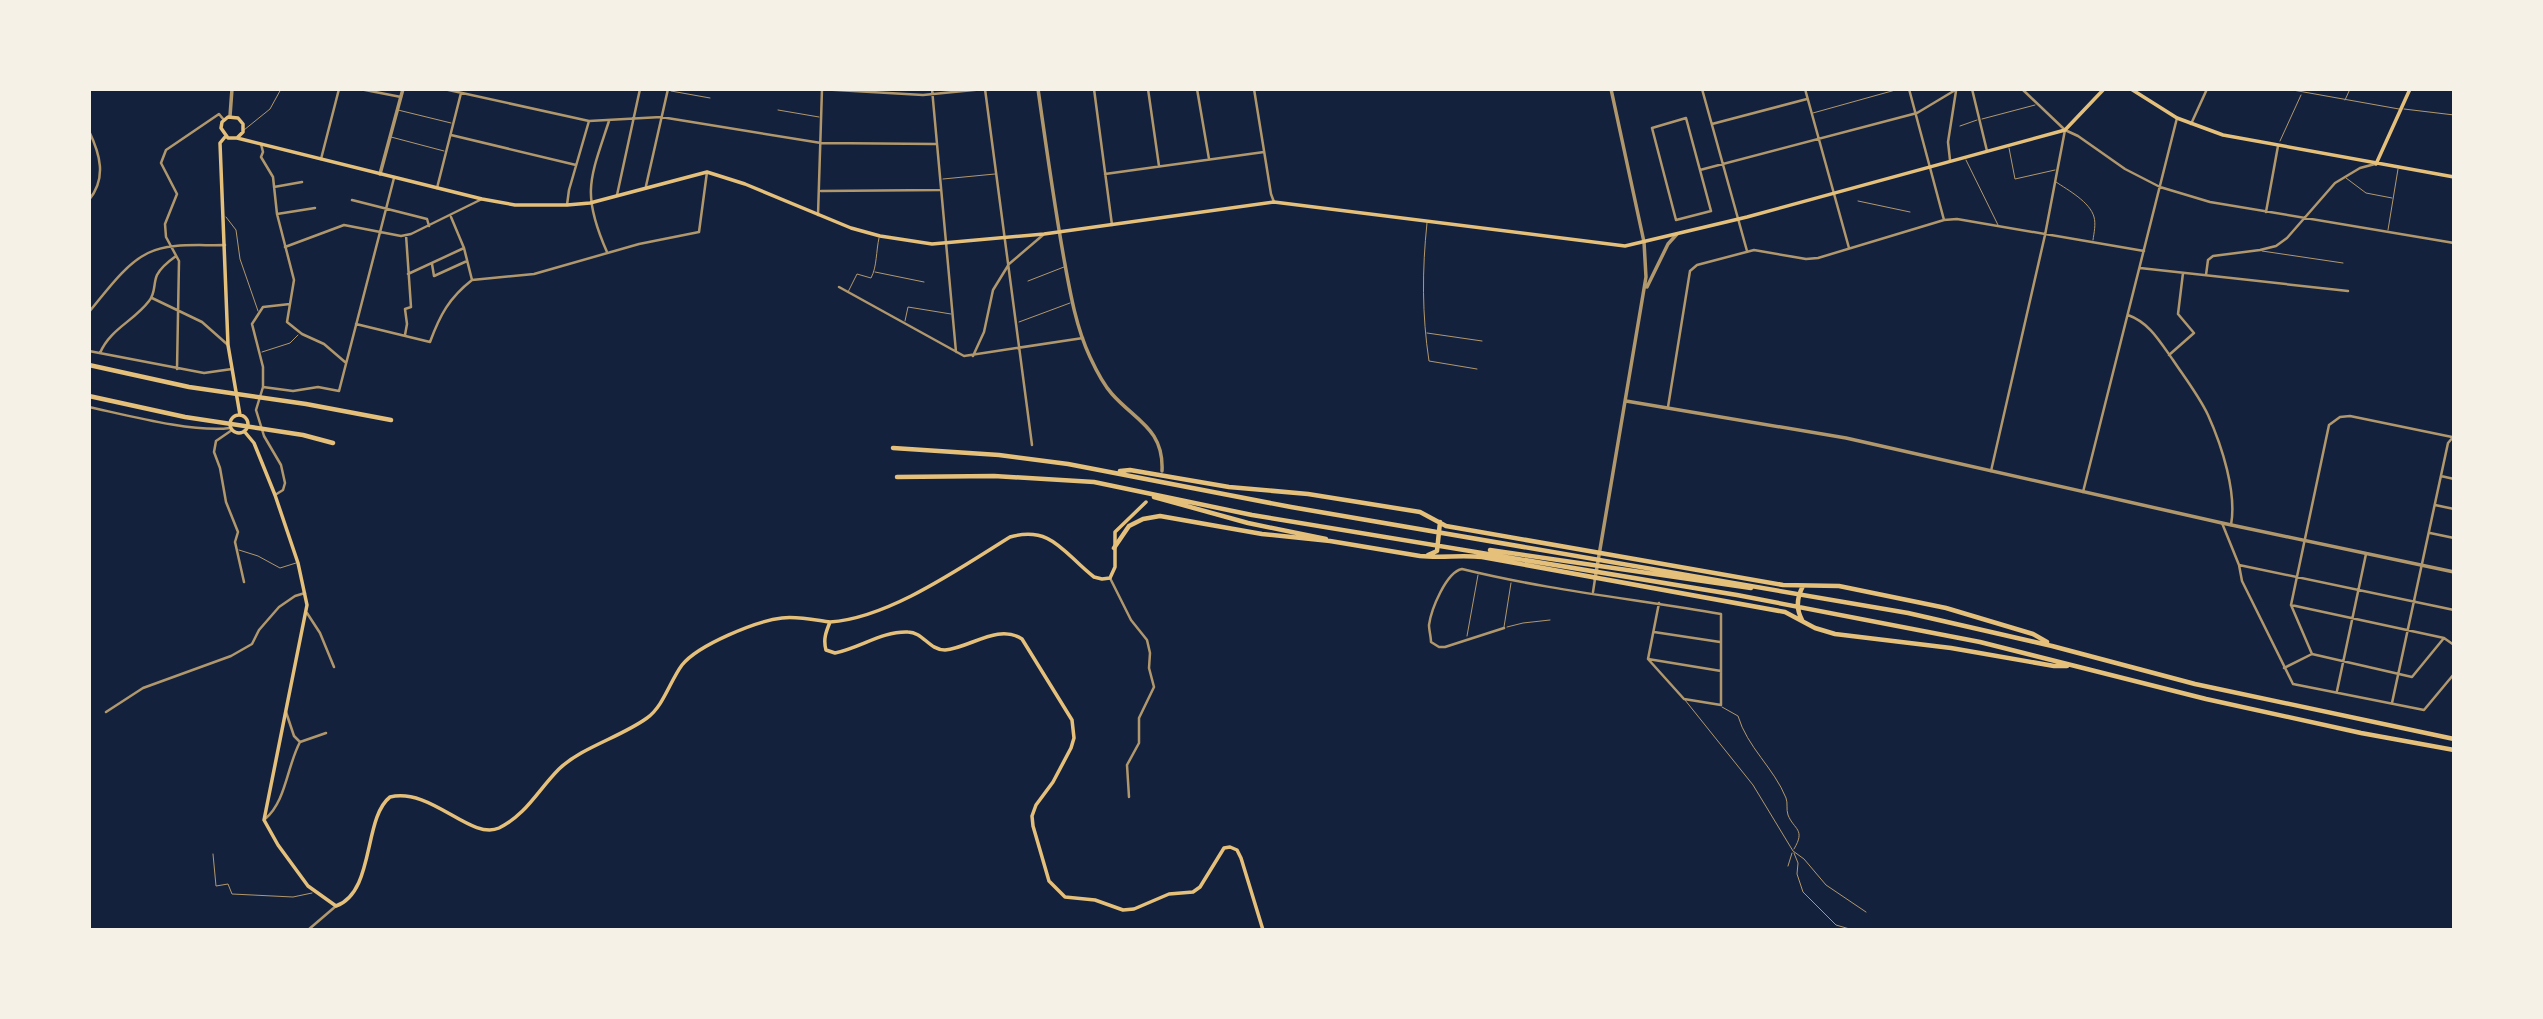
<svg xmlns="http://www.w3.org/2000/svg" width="2543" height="1019" viewBox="0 0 2543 1019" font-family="Quicksand,sans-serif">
  <rect width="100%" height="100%" fill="#14213d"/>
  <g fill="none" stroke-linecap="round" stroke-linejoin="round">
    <path stroke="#b1986c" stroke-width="1" d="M2287,89L2399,109
      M671,91L710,98
      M2345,100L2350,89
      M2404,109L2454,115
      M398,110L451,123
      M778,110L819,117
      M1813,113L1899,89
      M1982,119L2035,105
      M1960,126L1977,120
      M244,130L270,109L281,89
      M391,137L444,151
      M2280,141L2301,95
      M2009,148L2015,179L2055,170
      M1966,160L1998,225
      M2346,178L2366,193L2392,198
      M943,179L995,174
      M2056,182C2068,190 2090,202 2094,217C2096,224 2094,233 2093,240
      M1858,201L1910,212
      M226,217L236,230L240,259L258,311
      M1427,223C1422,270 1422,315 1429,361L1477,369
      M2388,230L2398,169
      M2262,251L2343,263
      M875,272L924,282
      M1028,281L1064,267
      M848,292L857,274L871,278C877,267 876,251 879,238
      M905,321L908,307L951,314
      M1019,322L1070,303
      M1427,333L1482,341
      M262,352L290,343L298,335
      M239,550L258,556L280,568L296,563
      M1504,627L1511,583
      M1507,627L1523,623L1550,620
      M1467,636L1478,575
      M1685,700L1753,785L1793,851L1804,859L1826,885L1866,912
      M1722,707L1738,716C1747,747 1774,768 1786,798C1788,803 1786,809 1788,815C1794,830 1806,829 1794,849
      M1794,853L1798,863L1797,874L1803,892L1836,925L1853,930
      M213,854L216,886L228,884L232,894L293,897L312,893
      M1788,866L1792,853"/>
    <path stroke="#b1986c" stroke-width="2.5" d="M360,89L401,97
      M444,89L589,121L661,117L821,143L935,144
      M819,89L923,95L984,89
      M932,89L956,352
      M985,89L1032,445
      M1094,89L1112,225
      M1148,89L1159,166
      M1197,89L1209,159
      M1254,89L1271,194L1274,202
      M1702,89L1747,251
      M1805,89L1849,248
      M1909,89L1944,220
      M1972,89L1987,151
      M2022,89L2065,130L2078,136L2125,169L2160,187L2210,202L2454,243
      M1686,118L1711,211L1676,220L1652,128Z
      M1712,124L1807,99
      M2191,124L2207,89
      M89,131C100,154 107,178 89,200
      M451,135L576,165
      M261,144L263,152L261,157L273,177L277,214L294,280L287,322L302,334L324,344L345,362
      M321,159L339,89
      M1950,160L1948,142L1956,91
      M1700,170L1917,113L1957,89
      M1105,174L1264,152
      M646,186L668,89
      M274,187L302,182
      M437,188L461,93
      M821,191L940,190
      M617,195L640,89
      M352,200L427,219L429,226
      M567,205L569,190L589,121
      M2266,212L2278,146
      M277,214L315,208
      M818,215L822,89
      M451,217L464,248L472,280
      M285,247L344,225L401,236L411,234L482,199
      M607,252C581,193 590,179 609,121
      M432,264L434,276L467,261
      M2140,268L2348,291
      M408,274L464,248
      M2206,275L2208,260L2213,256L2260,250L2276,246L2287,238L2335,183L2360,168L2375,164
      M472,280L534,274L639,244L699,232L707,172
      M839,287L964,356L1083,338
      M152,298L202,322L228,345
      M89,312C106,292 124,265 148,253C169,242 201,246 225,245
      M2128,315C2150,323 2160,342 2173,360C2185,378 2199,396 2208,415C2222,446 2237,493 2231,525
      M356,324L430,342C440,315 449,298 472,280
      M405,335L407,324L405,309L411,307L406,235
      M89,351L204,373L232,369
      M100,353C110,329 134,321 149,301C156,293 153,284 157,275C161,267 169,261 176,256
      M2169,355L2194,333L2178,314L2183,273
      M973,356L984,332L993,290L1009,264L1043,235
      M177,369L179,261L166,237L165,224L177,194L161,163L166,150L219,114L224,120
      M263,387L293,391L318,387L339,391L394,178
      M89,407C126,415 194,433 230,428
      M1668,407L1690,271L1697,265L1754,250L1806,259L1818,258L1944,220L1957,219L2144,251
      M232,430L216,441L214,452L220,468L226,502L238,532L235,542L244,582
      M1991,471L2045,235L2065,130
      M2441,476L2454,479
      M2083,492L2177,118
      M275,495L283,490L285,483L281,465L264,436L256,410L263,387V367L252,324L263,307L290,304
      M2435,505L2454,509
      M2222,523L2239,565L2242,581L2293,684L2424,710L2454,674
      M2430,533L2454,538
      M2239,565L2454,610
      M1110,578L1131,620L1147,640L1150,653L1149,668L1154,687L1139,718V743L1127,765L1129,797
      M1593,592L1595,579
      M2291,605L2444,638L2454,645
      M307,613L320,633L334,667
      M1504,628L1445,647H1439L1431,642C1431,637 1429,630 1429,625C1431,610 1446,572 1462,569C1547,590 1635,599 1721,614V705L1684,699L1648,659L1659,603
      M1654,632L1720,642
      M2444,638L2412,677L2399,674L2312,654L2291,605L2329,425L2340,417L2350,416L2452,437
      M1648,659L1721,671
      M2284,668L2312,654
      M2337,691L2366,554
      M2392,703L2448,443L2454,436
      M106,712L143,688L231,656L252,644L259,630L279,607L295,596L305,593
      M300,742L326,733
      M265,819C286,802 287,766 300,742L294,736L286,712
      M308,930L336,906"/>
    <path stroke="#b1986c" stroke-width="3.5" d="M1038,89C1046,146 1054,203 1064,259C1070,292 1076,327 1090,357C1096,370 1103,384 1112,394C1136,421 1164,429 1162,471
      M230,116L232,89
      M380,174L403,89
      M1647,287L1668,244L1677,234
      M1626,401L1846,438L2222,523L2454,572
      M1595,579L1646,277L1644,242L1611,89"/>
    <path stroke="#e5c07b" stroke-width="3.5" d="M2131,89L2177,118L2223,135L2454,177
      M225,137L220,143L228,345L240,415
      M237,138L243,132V124L238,118L228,117L222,122L221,128L228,138H237L482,199L515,205H567L590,203L707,172L745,184L851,228L880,236L932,244L1044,234L1274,202L1625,246L1747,217L2065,130L2104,89
      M2376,164L2410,89
      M230 424a9 9 0 1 1 18 0a9 9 0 1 1-18 0Z
      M244,431L254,443L275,495L298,563L307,605L264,820L278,845L308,886L336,906C375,892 363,818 390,797C431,787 471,841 499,828C527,814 538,790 559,769C582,747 621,737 647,718C663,707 670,681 682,665C698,645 756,621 782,618C797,616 815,620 830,622
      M1146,502L1115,532V567L1110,578L1102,579L1094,577C1064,554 1052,525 1010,537C960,568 889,618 830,622C826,632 823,639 826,650L835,653C860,648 882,631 908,632C923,632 929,650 945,650C970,648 998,623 1022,639L1072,720L1074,738L1071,748L1053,782L1036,805L1032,816L1033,826L1049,881L1065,897L1095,900L1123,910L1134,909L1169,894L1193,892L1200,887L1224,848L1230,847L1237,850L1241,858L1263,930"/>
    <path stroke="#e5c07b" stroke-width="4.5" d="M89,365L189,387L306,404L391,420
      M89,396L185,417L303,435L333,443
      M893,448L999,455L1068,464L1291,507L1908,613L2052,646L2195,684L2454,739
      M1120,471L1130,470L1229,487L1308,494L1420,512L1446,526L1783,585L1839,586L1946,608L2033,634L2047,642
      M897,477L994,476L1094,482L1252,515L1737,595L1980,642L2206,699L2361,733L2454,750
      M1154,497L1248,523L1326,539
      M1114,548L1129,526L1143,519L1160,516L1262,534L1330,541L1420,556C1441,558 1461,555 1482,557L1785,612L1815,628L1835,634L1951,648L2054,666H2067
      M1490,550L1751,588
      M1428,555L1437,551L1440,522
      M1802,620C1796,609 1797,597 1803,586"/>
  </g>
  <rect width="2543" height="1019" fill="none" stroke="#f6f1e7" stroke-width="182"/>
</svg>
